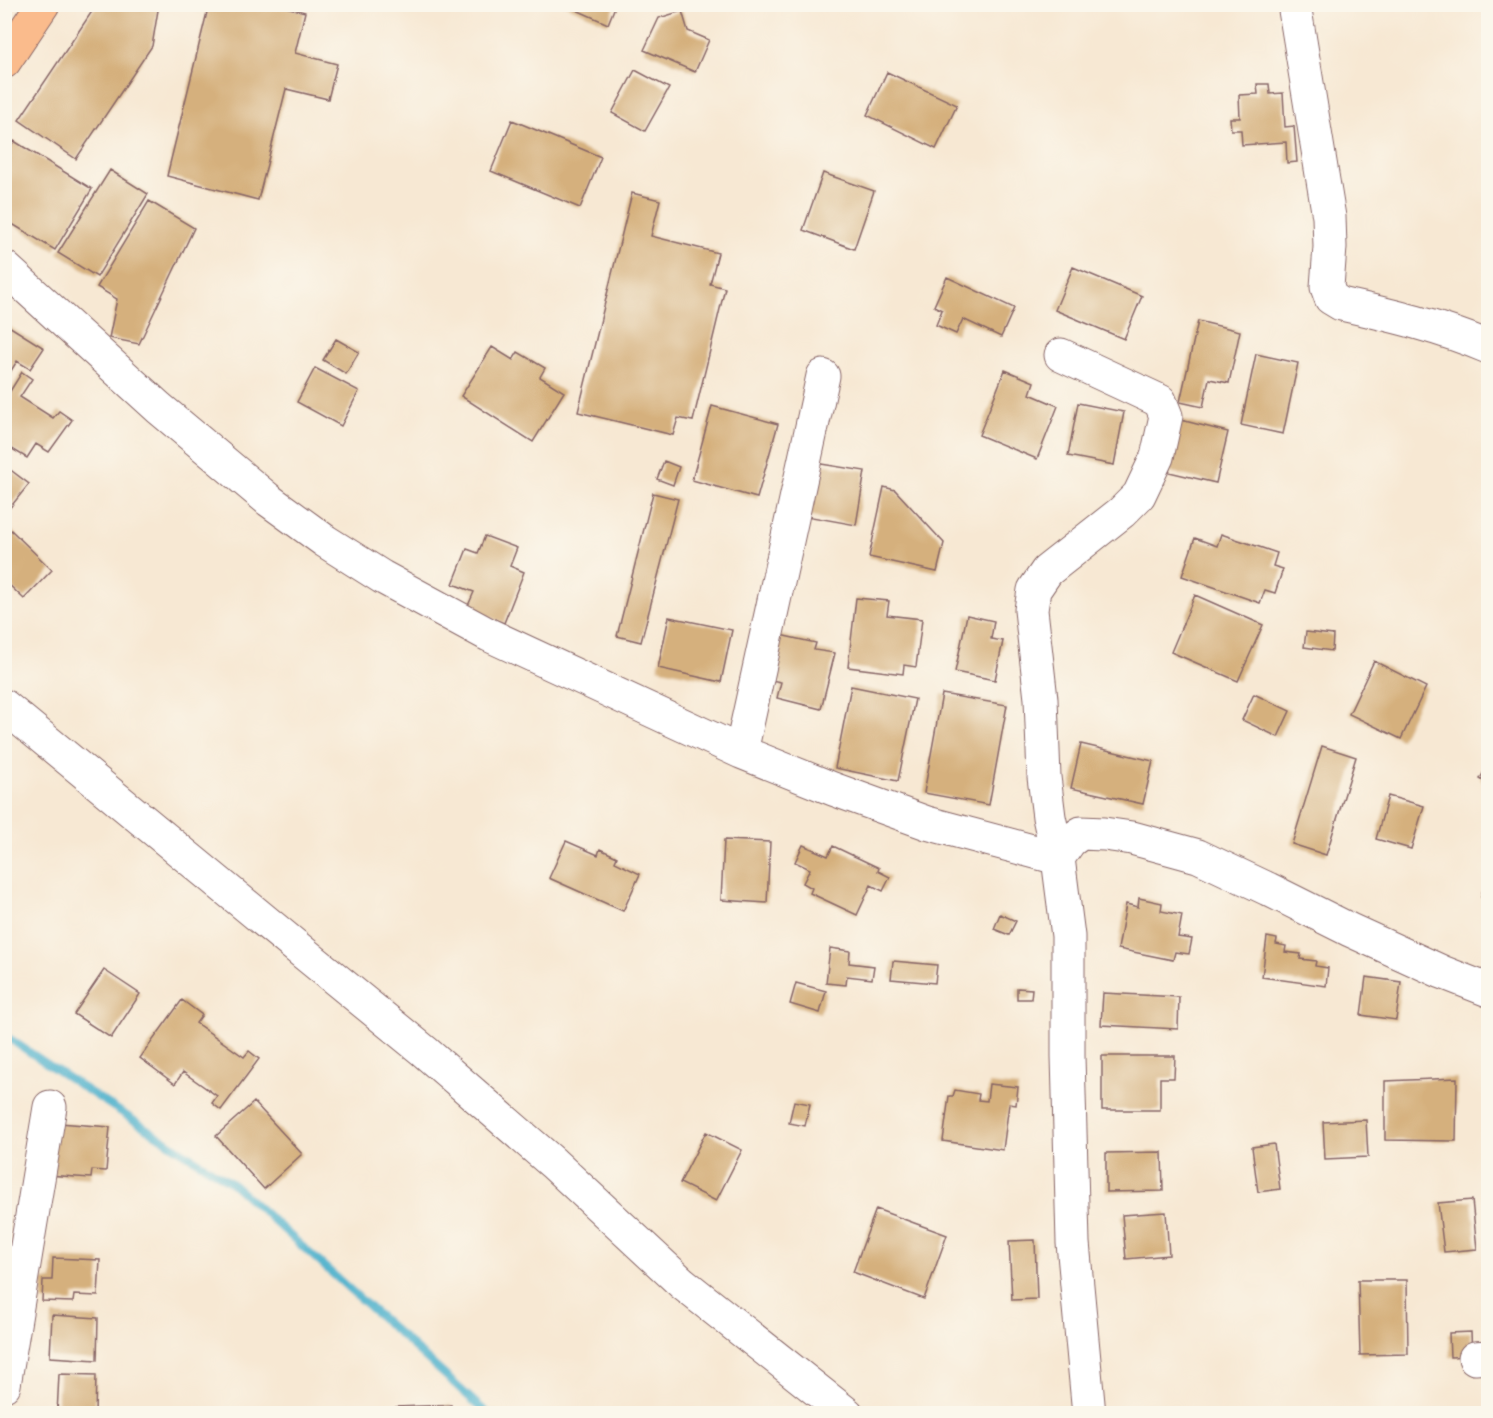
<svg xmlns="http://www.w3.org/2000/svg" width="1493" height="1418" viewBox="0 0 1493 1418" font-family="Cardo,serif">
  <rect width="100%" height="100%" fill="#fbf7ec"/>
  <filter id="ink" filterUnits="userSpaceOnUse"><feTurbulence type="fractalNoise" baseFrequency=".0167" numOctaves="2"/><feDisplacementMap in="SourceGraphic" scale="12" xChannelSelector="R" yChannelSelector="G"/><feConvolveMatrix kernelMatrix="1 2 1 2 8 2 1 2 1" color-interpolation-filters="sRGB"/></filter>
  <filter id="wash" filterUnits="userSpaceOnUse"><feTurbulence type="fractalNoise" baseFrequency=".008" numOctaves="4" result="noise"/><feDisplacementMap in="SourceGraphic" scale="24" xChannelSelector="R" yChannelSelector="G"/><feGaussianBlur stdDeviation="1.35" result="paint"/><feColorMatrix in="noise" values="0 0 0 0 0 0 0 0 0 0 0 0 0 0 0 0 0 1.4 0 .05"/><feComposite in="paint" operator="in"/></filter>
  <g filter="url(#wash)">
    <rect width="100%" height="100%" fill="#f7e8d3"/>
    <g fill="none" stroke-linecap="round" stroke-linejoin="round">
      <path stroke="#4db1cc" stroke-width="8" d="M4,1035L82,1087L233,1184L488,1414"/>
    </g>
    <g id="blocks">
      <path fill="#d5b07d" d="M97,4H159L152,46L76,159L19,120Z
        M209,4H274L305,12L295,53L337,64L328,99L286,89L258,200L167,176Z
        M563,4H616L608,24Z
        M682,11L688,31L709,40L695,72L644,50L659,18Z
        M635,70L669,88L645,131L612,113Z
        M887,72L957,105L936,149L867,115Z
        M1257,84H1269L1270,94L1283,93L1285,127L1294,126L1297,162L1287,163L1286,142L1242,145L1241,130H1231L1230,118H1240L1239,95L1258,94Z
        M512,120L601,157L580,208L491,171Z
        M14,141L92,189L55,250L4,219V157Z
        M110,170L148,194L97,277L58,253Z
        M823,173L874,191L854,249L803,230Z
        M632,193L660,200L651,236L718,253L710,284L725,288L693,421L678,418L673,435L578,412Z
        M149,201L194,228L139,344L109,338L117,299L97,287Z
        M1073,267L1142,296L1124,339L1055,310Z
        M947,277L1014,308L1001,337L963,319L956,334L936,325L942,310L934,306Z
        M1198,321L1240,331L1229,383L1209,379L1203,407L1180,402Z
        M4,323L44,348L30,369L17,361L4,382Z
        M336,339L359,352L346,374L323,360Z
        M492,347L513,360L518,352L545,368L540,377L564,392L533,442L461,396Z
        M1256,354L1298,363L1283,434L1241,425Z
        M315,368L359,391L341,426L297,402Z
        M1005,370L1034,382L1030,394L1058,406L1037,459L979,435Z
        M22,372L32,379L20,397L53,418L59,411L72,420L49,452L36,444L27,458L4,444V395L7,396Z
        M1078,403L1124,412L1114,465L1068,456Z
        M712,406L778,424L757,498L692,480Z
        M1181,420L1228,432L1216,483L1169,472Z
        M664,461L679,467L673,485L657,479Z
        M815,463L865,471L856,525L806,516Z
        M4,465L29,484L4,515Z
        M884,487L895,490L944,543L937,572L869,557Z
        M653,493L678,499L641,642L617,636Z
        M11,530L52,570L24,599L4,580V536Z
        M1221,534L1277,553L1273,566L1283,569L1275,593L1265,590L1260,603L1182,576L1195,538L1217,546Z
        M485,536L517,548L510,566L524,572L504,623L467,608L474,592L453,584L467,549L478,553Z
        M1195,595L1263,625L1238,681L1171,652Z
        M856,598L889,601L887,615L922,619L916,667L904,665L903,674L848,667Z
        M967,615L994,621L991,639L1003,641L995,680L955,672Z
        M669,617L732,630L721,682L658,668Z
        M1306,632L1333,635L1332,651L1304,647Z
        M780,635L816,643L814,650L835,653L821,709L777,698L781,682L771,680Z
        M1374,661L1426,687L1401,739L1349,714Z
        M851,686L915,699L898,781L835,768Z
        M942,694L1007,705L989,805L924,793Z
        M1254,694L1290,711L1278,737L1242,720Z
        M1081,744L1153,761L1143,804L1071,788Z
        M1322,746L1356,757L1326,855L1292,844Z
        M1488,764V784L1480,779Z
        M1388,796L1424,806L1411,849L1376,839Z
        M724,840L770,842L767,903L721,900Z
        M566,841L598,855L600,849L617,857L615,862L640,874L623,911L549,878Z
        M803,845L828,856L833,846L879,868L878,871L890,877L883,891L871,885L857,915L810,893L812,888L803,883L810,869L795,862Z
        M1488,870V899L1481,897Z
        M1139,898L1162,903L1161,911L1182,915L1178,937L1192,939L1189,954L1175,952L1173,960L1118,949L1126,904L1138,907Z
        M1000,914L1016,921L1009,935L994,929Z
        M1267,937L1277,939L1276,944L1286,946L1285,952L1301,954L1300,959L1316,961L1315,966L1328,968L1326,986L1262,977Z
        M830,948L850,951L849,963L874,966L872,979L847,976L846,985L826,983Z
        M893,961L937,965L935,983L891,979Z
        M104,970L140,994L111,1038L74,1014Z
        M1366,977L1401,982L1396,1020L1361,1015Z
        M796,983L826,991L820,1013L790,1004Z
        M1017,988L1032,989L1031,999H1017Z
        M1103,993L1179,997L1178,1029L1101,1025Z
        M182,1000L202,1015L196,1023L244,1057L249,1051L259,1059L221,1110L212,1103L217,1096L183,1072L175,1084L140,1058Z
        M1102,1056H1175L1174,1078H1160V1110H1102Z
        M1457,1078L1456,1141L1385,1140V1081Z
        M989,1084L1018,1087L1016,1105L1009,1104L1003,1150L943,1141L949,1096H953L955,1090L979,1094L978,1100L987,1101Z
        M794,1101L810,1104L805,1126L789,1123Z
        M254,1102L302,1154L264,1189L216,1136Z
        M1366,1120L1368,1157L1325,1159L1323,1122Z
        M59,1123L110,1127L106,1171L92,1170L91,1178L47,1175Z
        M706,1132L742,1150L716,1201L680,1183Z
        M1274,1144L1280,1189L1258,1192L1252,1147Z
        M1162,1152L1163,1191L1106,1192V1153Z
        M1472,1200L1477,1249L1444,1252L1438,1203Z
        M876,1209L947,1235L924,1299L853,1272Z
        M1166,1212L1169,1255L1126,1259L1122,1215Z
        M1035,1240L1037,1299L1012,1300L1009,1241Z
        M53,1258L100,1260L98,1296L74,1295L73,1302L42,1301L43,1280H52Z
        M1358,1280H1407L1408,1354L1360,1355Z
        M52,1315L98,1318L97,1360L50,1357Z
        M1471,1332L1472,1356L1450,1357L1449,1333Z
        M59,1374L96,1375L95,1414H57Z
        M451,1405V1414H396V1407Z"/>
    </g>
  </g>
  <g filter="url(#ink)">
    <use href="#blocks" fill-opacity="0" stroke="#876566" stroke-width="1.5"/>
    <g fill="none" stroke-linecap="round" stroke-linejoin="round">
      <defs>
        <path id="minor" d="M1294,4L1329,217L1330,247L1327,287L1331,298L1341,304C1391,315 1441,327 1488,347
          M4,267L159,408L270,501L325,541L382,577L489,635L741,752L833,789L927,823L1058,858
          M1061,355L1160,401L1166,416L1157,457L1139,495L1122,512L1047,571L1034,590L1031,610L1041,699L1044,777L1049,817L1058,858L1068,936V1056L1073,1243L1089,1414
          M4,706L305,954L424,1051L553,1163L682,1283L847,1414
          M741,752L823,376
          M1058,858L1070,841L1081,833L1104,834L1132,838L1198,856L1268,889L1350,930L1442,972L1488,990
          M1475,1358L1488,1357
          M4,1385L50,1107"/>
        <path id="highway" d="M4,62L43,4"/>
      </defs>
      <use href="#minor" stroke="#876566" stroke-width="35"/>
      <use href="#highway" stroke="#876566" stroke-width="35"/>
      <use href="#minor" stroke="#fff" stroke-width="33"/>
      <use href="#highway" stroke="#fabb8c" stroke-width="33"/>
    </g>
  </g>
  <rect width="1493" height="1418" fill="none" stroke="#fbf7ec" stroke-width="24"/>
</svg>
